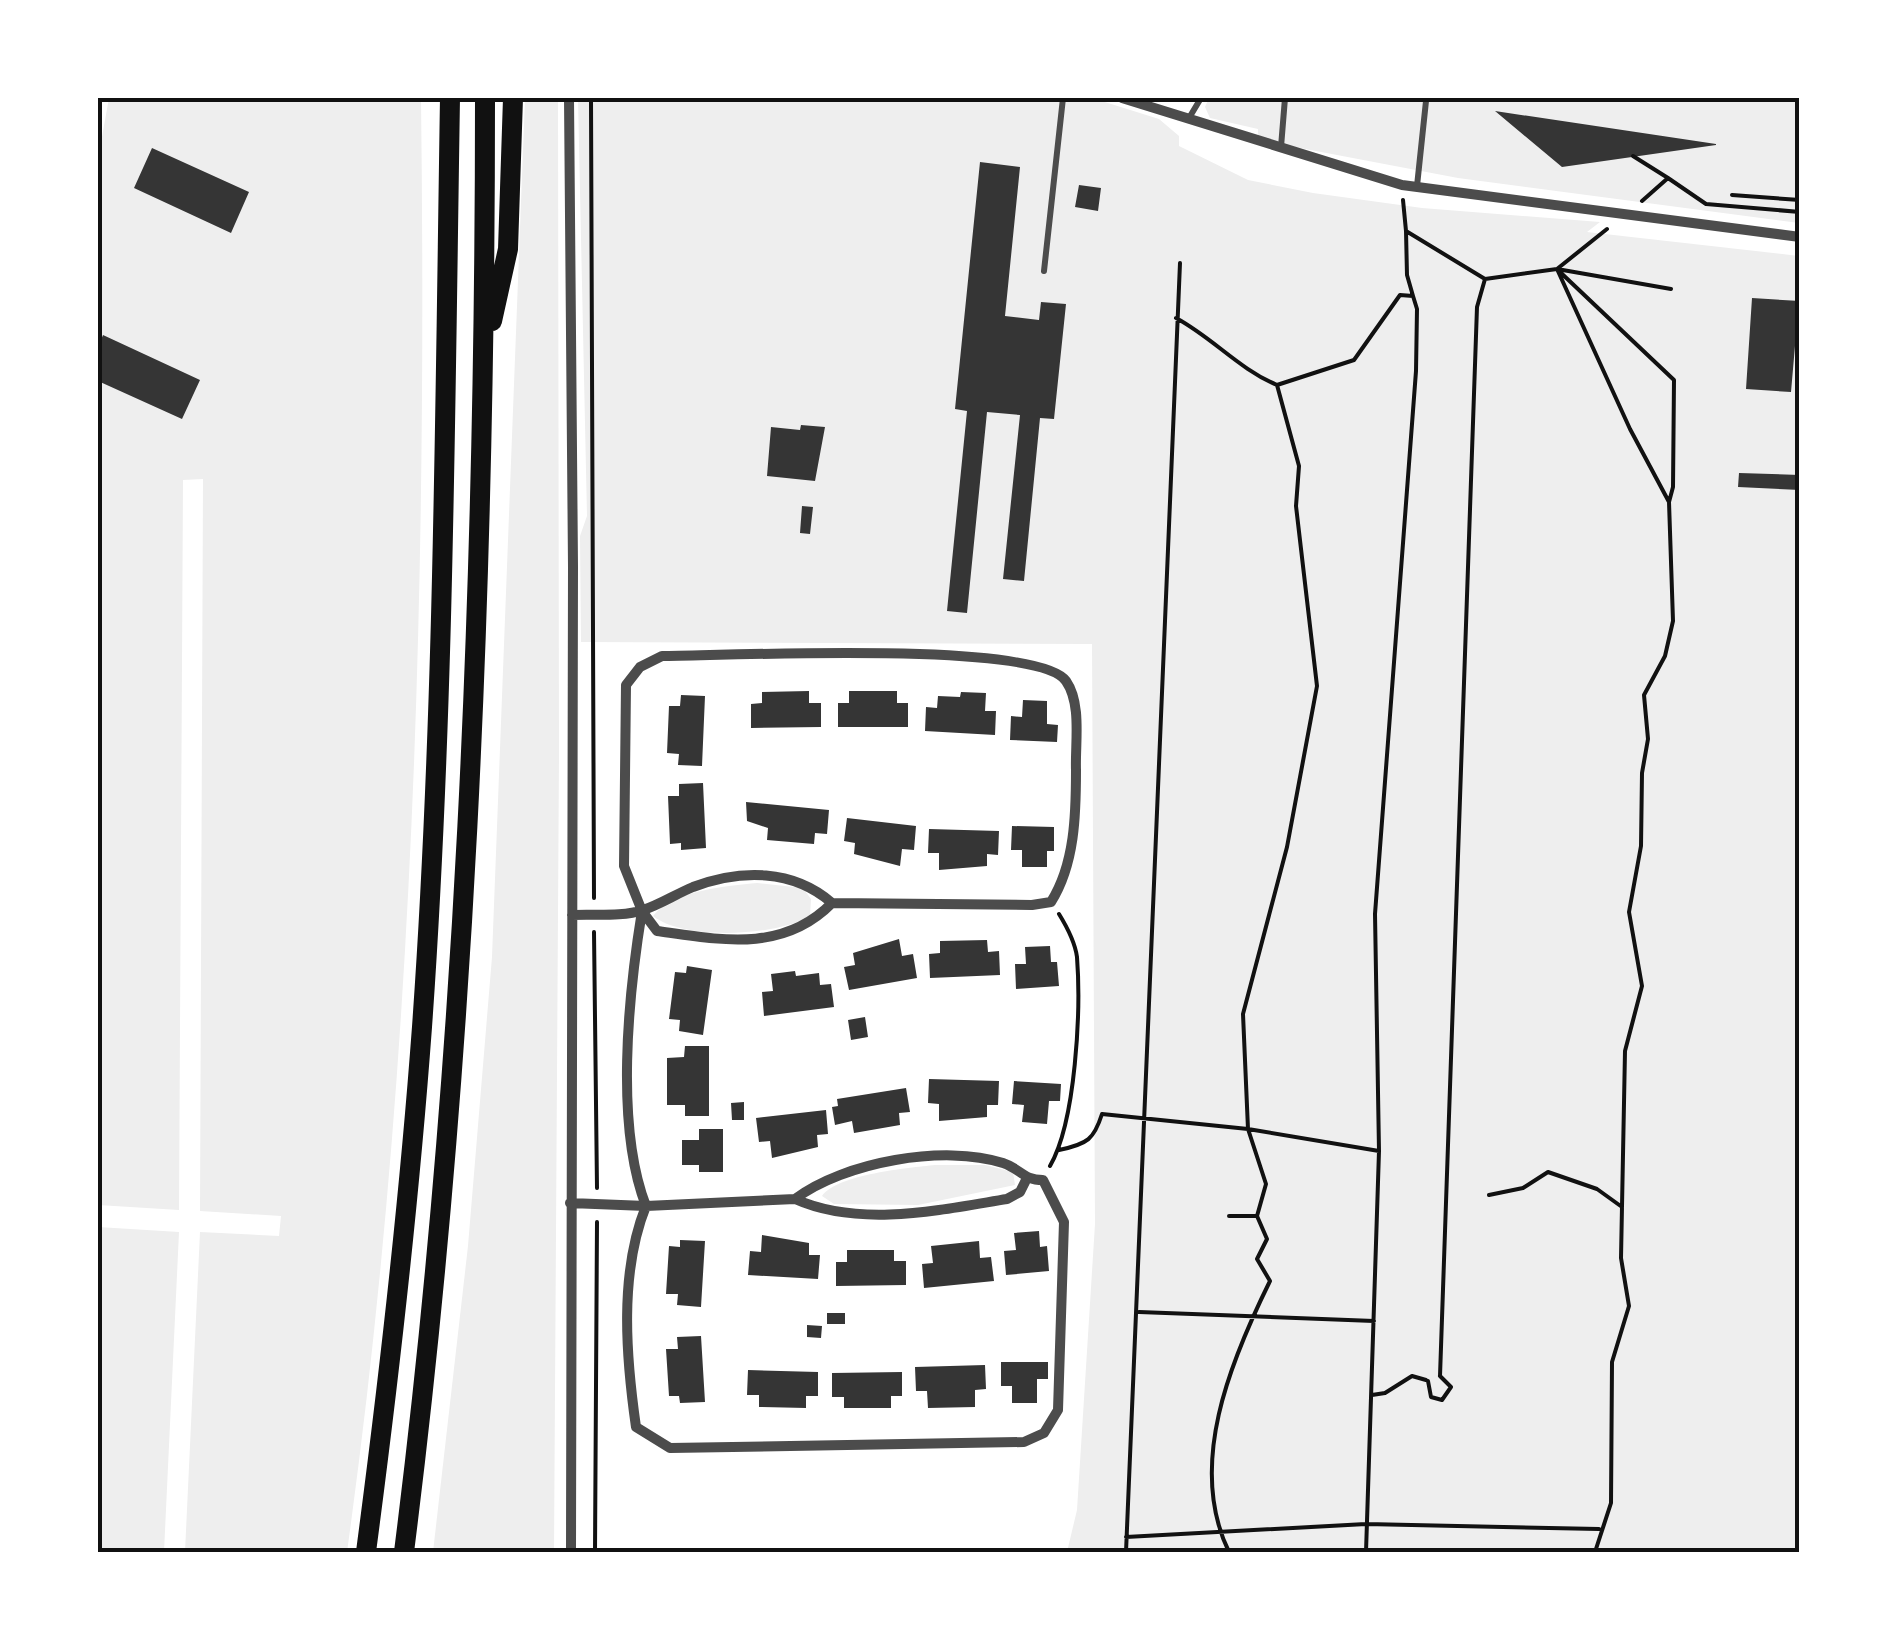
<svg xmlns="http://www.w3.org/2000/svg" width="1897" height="1650" viewBox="0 0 1897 1650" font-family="'PT Serif',serif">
  <rect width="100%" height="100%" fill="#fff"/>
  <path fill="#eee" d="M109,98H421C427,583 414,1071 347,1552H185L200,1232L279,1236L281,1216L200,1211L203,479L183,480L179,1210L98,1205V159Z
    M525,98H558L559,755L554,1552H433L468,1246L492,957Z
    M578,98H1092L1159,119L1179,136V146L1248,180L1313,193L1422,208L1600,222L1587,232L1799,256V1552H1067L1077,1510L1095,1224L1092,644L581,642L580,536L587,516Z
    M1209,98H1799V223L1458,178L1258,140V129L1210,118L1205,107Z
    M757,883L803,888L811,899L810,916C777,936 685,941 653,916C673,890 727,886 757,883Z
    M935,1165H985L1013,1172L1015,1185L918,1205L834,1204L822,1196C838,1174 908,1168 935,1165Z
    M98,1227L179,1232L164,1552H98Z"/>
  <path fill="#353535" d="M1495,111L1716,144V145L1562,167Z
    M152,148L249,192L231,233L134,188Z
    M980,162L1020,167L1005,316L1039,320L1041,302L1066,304L1054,419L1040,418L1024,581L1003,579L1020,415L987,412L967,613L947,611L967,411L955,409Z
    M1079,185L1101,188L1098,211L1075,207Z
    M1752,298L1800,301V347L1795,346L1791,392L1746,389Z
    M103,335L200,380L182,419L98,381V347Z
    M801,425L825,427L815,481L767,476L771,427L800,430Z
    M1739,473L1800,475V490L1738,487Z
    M802,506L813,507L810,534L800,533Z
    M809,691V703H821V727L751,728V704L762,703V692Z
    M849,691H897V703H908V727H838V703H849Z
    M961,692L986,693L985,711H996L995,735L925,731L926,707L937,708L938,696L960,697Z
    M681,695L705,696L702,766L678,765L679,754L667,753L669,706H680Z
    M1023,700L1047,701V724L1058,725L1057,742L1010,740L1011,716L1022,717Z
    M703,783L706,848L681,850V843L670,844L668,796H679V784Z
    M746,802L829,810L827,834L815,833L814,844L767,840L768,828L747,821Z
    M847,818L916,826L914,850L902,849L900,866L854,854L855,843L844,841Z
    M1012,826L1054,827V851H1047V867H1022V850H1011Z
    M929,829L999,831L998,855L987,854V866L939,870V853H928Z
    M899,939L902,956L913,954L917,978L849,990L844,967L855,965L853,953Z
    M987,940L988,952L999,951L1000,975L930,978L929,954L940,953V941Z
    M1050,946L1051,962H1057L1059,986L1016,989L1015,964H1026L1025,947Z
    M687,966L712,970L703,1035L679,1031L680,1020L669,1019L675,972L686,973Z
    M795,971L796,976L819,973L820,985L831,984L834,1007L764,1016L762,992L773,991L771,974Z
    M865,1017L868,1037L851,1040L848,1020Z
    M685,1046H709V1116H685V1105H667V1058L684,1057Z
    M929,1079L999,1081L998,1105H987V1117L939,1121V1104L928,1103Z
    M1014,1081L1061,1084L1060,1101H1049L1047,1124L1022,1122L1024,1105L1012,1104Z
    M906,1088L910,1112L899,1113L900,1125L854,1133L852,1121L835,1125L832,1107L838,1106L837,1099Z
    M744,1102V1120H732L731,1103Z
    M826,1110L828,1134L817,1135L818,1147L772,1158L770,1141L759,1142L756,1118Z
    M699,1129H723V1172H699V1165H682V1140H699Z
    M1039,1231L1040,1247L1047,1246L1049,1271L1006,1275L1004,1251L1016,1250L1014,1233Z
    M762,1235L809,1243V1255H820L818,1279L748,1275L750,1251L761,1252Z
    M680,1240L705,1241L701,1307L677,1305L678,1294H666L669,1246L680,1247Z
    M979,1241L980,1258L991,1257L994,1281L924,1288L922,1264L933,1263L931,1246Z
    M847,1250H894V1261H906V1285L836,1286V1262H847Z
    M827,1313H845V1324H827Z
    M807,1325L822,1326L821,1338L807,1337Z
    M701,1336L705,1402L680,1403L679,1396H669L666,1349H678L677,1337Z
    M1001,1362H1048V1379H1037V1403H1012V1386H1001Z
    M985,1365L986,1389L975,1390V1407L928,1408L927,1391H916L915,1367Z
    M748,1370L818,1372V1396H806V1408L759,1407V1395H747Z
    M902,1372V1396H891V1408H844V1397H832V1373Z"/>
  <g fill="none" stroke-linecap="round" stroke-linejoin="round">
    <path stroke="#111" stroke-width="4" d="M591,98L594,898
      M1633,156L1668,178L1642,201
      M1668,178L1706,204L1800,212
      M1732,195L1800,200
      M1403,200L1406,231L1485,279L1557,269L1607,229
      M1557,269L1630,429L1669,502L1673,621L1665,656L1644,695L1648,739L1642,773L1641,846L1629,912L1642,986L1625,1051L1621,1258L1629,1306L1612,1362L1611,1503L1595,1552
      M1557,269L1671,289
      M1560,272L1674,380L1673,487L1669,502
      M1176,318C1213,338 1239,369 1277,385L1299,466L1296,506L1317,686L1287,847L1243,1014L1248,1129L1266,1184L1257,1216L1267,1239L1257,1259L1270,1281C1230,1362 1187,1466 1229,1552
      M1277,385L1354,360L1400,295L1413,296L1407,275L1406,231
      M594,932L597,1188
      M1059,1150C1088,1144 1094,1139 1102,1114L1248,1129L1379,1151
      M1050,1166C1076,1121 1081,1010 1077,957C1075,942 1067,927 1059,914
      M1489,1195L1523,1188L1548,1172L1597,1189L1622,1207
      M1229,1216H1257
      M1139,1312L1374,1321
      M1440,1376L1477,307L1485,279
      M1428,1381L1431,1397L1442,1400L1451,1387L1440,1376
      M1372,1395L1385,1393L1412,1376L1426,1380
      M1126,1537L1366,1524L1599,1529
      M595,1552L597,1222
      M1126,1552L1180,263
      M1366,1552L1379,1151L1375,914L1416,371L1417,309L1413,296"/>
    <path stroke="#4c4c4c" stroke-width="6" d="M1189,118L1201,98
      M1281,147L1285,98
      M1417,186L1426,101
      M1044,271L1063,98"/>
    <path stroke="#4c4c4c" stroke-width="10" d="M569,98L573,567L571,1552
      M1122,98L1402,185L1800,237
      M572,915C594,914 623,917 643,910C659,905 676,894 693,887C741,869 793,869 832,903C783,953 721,940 657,931L642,911L624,866L626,685L640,667L662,656C724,656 1037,640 1066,681C1082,704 1075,743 1076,770C1076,814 1075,864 1051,902L1032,905L832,903
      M795,1199L646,1206C619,1273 626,1357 636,1427L670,1448L1024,1442L1044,1433L1058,1410L1064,1222L1043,1180C1023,1180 1021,1169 1003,1163C944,1144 844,1162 795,1199C860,1228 940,1210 1007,1199L1020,1192L1026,1180
      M570,1203L646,1206C615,1126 628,997 642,911"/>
    <path stroke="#111" stroke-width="20" d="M492,321L508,249L513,98
      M366,1552C389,1378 409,1203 422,1027C444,718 445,407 450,98
      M404,1552C465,1070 485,584 485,98"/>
  </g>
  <rect width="1897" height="1650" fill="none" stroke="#ffffff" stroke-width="200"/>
  <rect x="100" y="100" width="1697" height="1450" fill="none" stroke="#111" stroke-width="4"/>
</svg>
